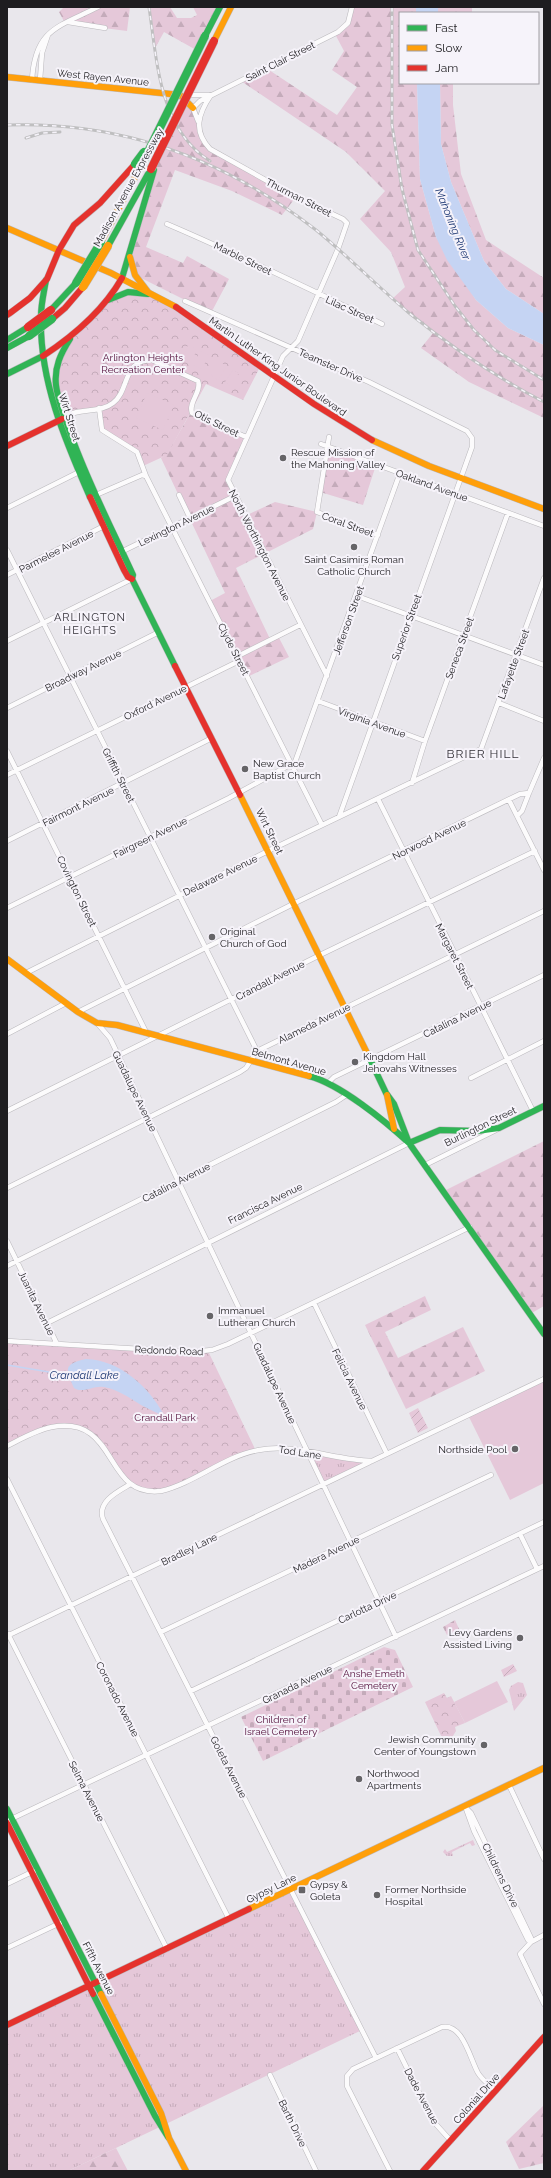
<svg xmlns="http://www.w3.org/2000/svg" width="551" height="2178" viewBox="0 0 551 2178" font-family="Raleway,sans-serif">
  <defs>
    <pattern id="grass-tufts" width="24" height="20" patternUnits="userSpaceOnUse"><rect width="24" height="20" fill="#e5c8d9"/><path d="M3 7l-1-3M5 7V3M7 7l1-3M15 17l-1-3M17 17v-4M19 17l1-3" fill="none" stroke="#c4abba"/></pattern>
    <pattern id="forest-firs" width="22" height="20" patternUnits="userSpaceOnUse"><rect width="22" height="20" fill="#e5c8d9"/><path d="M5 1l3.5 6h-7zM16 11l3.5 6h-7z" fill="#c4abba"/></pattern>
    <pattern id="cemetery-stones" width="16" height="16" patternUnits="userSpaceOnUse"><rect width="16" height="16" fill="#e5c8d9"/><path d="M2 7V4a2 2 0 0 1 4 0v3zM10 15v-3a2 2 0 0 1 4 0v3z" fill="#c4abba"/></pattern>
    <pattern id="park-crowns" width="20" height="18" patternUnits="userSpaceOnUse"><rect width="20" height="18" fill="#e5c8d9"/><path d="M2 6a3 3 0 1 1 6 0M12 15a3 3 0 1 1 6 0" fill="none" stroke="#c4abba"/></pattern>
    <pattern id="garden-furrows" width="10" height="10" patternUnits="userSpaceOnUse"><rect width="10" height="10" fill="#e5c8d9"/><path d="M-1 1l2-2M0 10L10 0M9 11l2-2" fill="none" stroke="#c4abba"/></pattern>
  </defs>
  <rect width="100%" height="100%" fill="#e9e7ec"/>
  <path fill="url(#grass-tufts)" d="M307,1452L372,1461L323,1485Z
    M518,1682L523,1683L527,1695L514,1711L509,1690L511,1686Z
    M7,1809L95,1983L291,1889L362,2030L68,2171H7V2025L89,1985L7,1823Z
    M473,1840L475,1845L472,1846L470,1843L452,1852L453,1856H447L443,1852L445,1849L447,1852Z"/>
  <path fill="url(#forest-firs)" d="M64,7H130L127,31L65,23L59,12Z
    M149,7H170L177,18H191L197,15L193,7H217L198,51L164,32L155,48Z
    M352,7H416V13H400V83H417L420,179L436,237L476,300L508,328L544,345V418L469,382L421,348L433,333L392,299L405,287L391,252L360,219L385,191L346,152L241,81L266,68L337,115L357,87L332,70L344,51L335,34L345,26Z
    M438,7H472V13H438Z
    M440,83H453V105L461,174L486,240L544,278V314L506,289L484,261L451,182L441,144Z
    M186,100L190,104L206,145L296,197L282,215L232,191L175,170L146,247L183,263L187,256L229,279L211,313L135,275C119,239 170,136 186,100Z
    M191,412L246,437L228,480L245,516L275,502L317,512L313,529L236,568L270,639L278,636L289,657L247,677L210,601L225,593L161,458L167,454Z
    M327,447L376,465L363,505L320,492Z
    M544,1141V1306L530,1314L444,1191Z
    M425,1296L431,1310L385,1332L398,1358L463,1327L485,1371L406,1409L365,1325Z
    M544,2105V2163L519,2169L506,2142Z
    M116,2148L128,2171H68Z"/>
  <path fill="url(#cemetery-stones)" d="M455,1620L459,1629L447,1635L443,1627Z
    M384,1647L395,1650L413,1687L263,1761L241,1717Z"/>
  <path fill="url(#park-crowns)" d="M122,294L153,295L260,367L243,400L206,384L167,455L143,466L137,452L105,433L99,409L68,415C35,366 81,319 122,294Z
    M7,1341L208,1351L256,1451L161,1491L129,1485L122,1478L98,1439L79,1429L52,1427L7,1446Z
    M444,1693L447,1698L451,1696L465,1723L455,1727L456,1731L451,1739L446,1741L443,1740L425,1702Z"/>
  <path fill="url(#garden-furrows)" d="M418,1408L428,1428L418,1433L409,1413Z
    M513,1664L517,1671L504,1677L501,1670Z"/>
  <path fill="#e5c8d9" d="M188,345L197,350L190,364L181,360Z
    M200,351L209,355L202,369L193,365Z
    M219,361L227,366L218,380L210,374Z
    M233,370L239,373L230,386L225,382Z
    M147,393L174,405L163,430L136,418Z
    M544,1379V1483L510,1500L468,1415Z
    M497,1681L508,1702L465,1723L454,1702Z"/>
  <path fill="#c5d4f3" d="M416,7H438V13H416Z
    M417,83H440L441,144L451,182L484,261L506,289L544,314V345L508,328L476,300L447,260L436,237L420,179Z
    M86,1359C120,1360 149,1387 164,1415L163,1416C156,1412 148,1409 141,1405C128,1397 119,1390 104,1387C93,1385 84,1394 74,1388C66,1370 62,1364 86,1359Z"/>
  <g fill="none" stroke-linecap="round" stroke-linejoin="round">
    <path stroke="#c5d4f3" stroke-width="1.5" d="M7,1365L49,1372
      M64,1375L67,1374"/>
    <defs>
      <path id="street" d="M68,22L105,28
        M32,80C35,29 58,27 98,7
        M40,80L42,53L48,35
        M187,95H209
        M211,95C198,114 193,131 210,149L296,197L343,219L347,223L338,249L298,341L283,356L228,480L327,676
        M198,121L193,108L200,101L338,32L348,23L352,7
        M167,224C240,255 311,290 382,324
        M185,301L369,382L467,431L472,438V447L339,817
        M99,408L102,430L137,452L146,476
        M65,417C79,407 99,414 113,403C130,390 122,360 152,360L198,381C202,392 188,402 192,413L246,437
        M329,437L317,512L378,535
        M321,444L544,526
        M96,495L142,475L146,476L322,825
        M179,495L190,518
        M7,508L79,472
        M7,550L257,1051
        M121,552L235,496
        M7,575L104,526
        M357,596L544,665
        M7,641L132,579
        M318,701L425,741
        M499,703L544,721
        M7,708L159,632
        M7,751L146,1032
        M7,775L235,663L240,655L300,625
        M412,783L425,741L508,513
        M378,799L533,1111
        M509,800L544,870
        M517,816L522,811L529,793
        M7,841L212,738
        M7,908L229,798L295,762L400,473
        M26,973L268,851L481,749L544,578
        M78,1012L295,903L520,794L529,793L544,758
        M97,1023L110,1038L396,1637
        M7,1034L66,1003
        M471,1078L544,1041
        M328,1083L334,1077L371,1059L544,975
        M7,1111L320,955L535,851
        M425,1165L496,1130
        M7,1188L240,1072L246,1068L257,1051L544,911
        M7,1241L57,1344
        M7,1266L336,1102L345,1096
        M314,1303L387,1454
        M47,1323L409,1143
        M7,1341L191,1352L212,1350L228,1344L470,1227
        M7,1446C21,1439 36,1430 52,1427C120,1415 102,1498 161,1491C195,1483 224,1456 259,1450C294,1443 335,1460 372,1461L544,1379
        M7,1479L229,1919
        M129,1485C117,1492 97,1502 103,1519L376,2058
        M520,1534L537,1569
        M161,1632L491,1475
        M8,1634L167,1949
        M7,1636L370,1462
        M191,1691L544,1522
        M509,1785L544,1859
        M465,1806L474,1831L528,1940L531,1942
        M467,1809L471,1813L531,1938V1942
        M7,1821L544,1566
        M7,1884L34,1871
        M544,1935L531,1942L520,1954L544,2004
        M7,1948L60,1923
        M397,2048L433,2121L451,2141
        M270,2075L316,2171
        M390,2171L347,2086V2076L353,2069L442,2027C463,2023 470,2059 478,2073C482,2080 490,2085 496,2091"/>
      <path id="fast" d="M205,36L220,7
        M108,246L148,174
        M122,278L154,170
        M46,280C44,292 41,304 41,316C39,380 65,440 90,497
        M108,300L128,292L148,294
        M51,310L76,283
        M70,339C61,353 54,367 56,385C58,402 65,418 71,435C88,483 112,529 133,575L132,579L175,666
        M7,340L28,327
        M7,348L29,336
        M7,374L43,356
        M368,1055L386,1093L394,1104L409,1143
        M309,1076C340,1084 385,1121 409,1143L544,1334
        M409,1143L440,1130L477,1131L499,1128L544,1106
        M7,1809L101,1994
        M93,1994L155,2116L168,2137"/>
      <path id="slow" d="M214,41L231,7
        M7,77L180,95L193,108
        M7,228L111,273L176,307
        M101,242L142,164
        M130,257L135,275L148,292
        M372,440L429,466L544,509
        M240,795L368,1055
        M7,959L78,1012L97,1023L117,1025L309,1076
        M387,1095L394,1129
        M249,1909L544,1768
        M101,1994L161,2113L169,2138L186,2171"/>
      <path id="jam" d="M59,250L74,225L100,203L135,164
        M176,307L314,404L372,440
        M10,313L30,298L47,279L59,250
        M7,315L10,313
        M52,319L65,308L83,287
        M43,356C75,335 103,311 122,278
        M7,446L62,419
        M90,497L124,570L128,577L132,579
        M175,666L240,795
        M7,1823L93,1994
        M7,2025L249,1909
        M423,2171L544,2037"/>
    </defs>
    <use href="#street" stroke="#bab8bc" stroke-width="5.5"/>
    <use href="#fast" stroke="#bab8bc" stroke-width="7"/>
    <use href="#slow" stroke="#bab8bc" stroke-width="7"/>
    <use href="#jam" stroke="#bab8bc" stroke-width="7"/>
    <use href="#street" stroke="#fcfbfc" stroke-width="4.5"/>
    <use href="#fast" stroke="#30b455" stroke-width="6"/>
    <use href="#slow" stroke="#ff9f0a" stroke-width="6"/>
    <use href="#jam" stroke="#e5322d" stroke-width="6"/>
    <defs>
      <path id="rail" d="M149,7C157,61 159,129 210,161
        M392,7V125L402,189L418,250L455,306L474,330L495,350L544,380
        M7,125C122,121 226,160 316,230C348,256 377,286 409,313C451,347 496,377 544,402
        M26,138L42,133L60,132"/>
    </defs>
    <use href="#rail" stroke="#bfbfc0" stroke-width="3"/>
    <use href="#rail" stroke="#f6f3fa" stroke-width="1.5" stroke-dasharray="4.5" stroke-linecap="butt"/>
    <defs>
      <path id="fast-bridge" d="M135,164L144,152
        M142,164L205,36
        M76,283L101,242
        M29,336L52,319"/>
      <path id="slow-bridge" d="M83,287L108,246"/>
      <path id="jam-bridge" d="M151,169L214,41
        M28,327L51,310"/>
    </defs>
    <use href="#fast-bridge" stroke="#bab8bc" stroke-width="9" stroke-linecap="butt"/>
    <use href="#slow-bridge" stroke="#bab8bc" stroke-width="9" stroke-linecap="butt"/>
    <use href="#jam-bridge" stroke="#bab8bc" stroke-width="9" stroke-linecap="butt"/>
    <use href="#fast-bridge" stroke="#30b455" stroke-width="8"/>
    <use href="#slow-bridge" stroke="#ff9f0a" stroke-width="8"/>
    <use href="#jam-bridge" stroke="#e5322d" stroke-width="8"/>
  </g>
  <g fill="#656467" stroke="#f6f3fa" stroke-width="1.5">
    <circle cx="283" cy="458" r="4"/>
    <circle cx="354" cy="547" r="4"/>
    <circle cx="245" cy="769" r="4"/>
    <circle cx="212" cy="937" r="4"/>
    <circle cx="355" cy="1062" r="4"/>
    <circle cx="210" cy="1316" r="4"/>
    <circle cx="515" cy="1449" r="4"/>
    <circle cx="520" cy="1638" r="4"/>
    <circle cx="484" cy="1745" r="4"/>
    <circle cx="359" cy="1779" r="4"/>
    <rect x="298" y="1886" width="8" height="8" rx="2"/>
    <circle cx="377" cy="1895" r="4"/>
  </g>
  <g text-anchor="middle" stroke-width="4" stroke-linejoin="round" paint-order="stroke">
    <g font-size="10" fill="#1e1d20" stroke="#f6f3fa">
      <text transform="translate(280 61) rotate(-27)" y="4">Saint Clair Street</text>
      <text transform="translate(103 77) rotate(6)" y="4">West Rayen Avenue</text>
      <text transform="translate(128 187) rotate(-61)" y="4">Madison Avenue Expressway</text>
      <text transform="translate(299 197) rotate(27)" y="4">Thurman Street</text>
      <text transform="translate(243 258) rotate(26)" y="4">Marble Street</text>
      <text transform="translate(350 309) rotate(24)" y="4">Lilac Street</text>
      <text transform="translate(331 365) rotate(24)" y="4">Teamster Drive</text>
      <text transform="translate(278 366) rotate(35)" y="4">Martin Luther King Junior Boulevard</text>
      <text transform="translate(70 417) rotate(72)" y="4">Wirt Street</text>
      <text transform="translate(217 423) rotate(26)" y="4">Otis Street</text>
      <text transform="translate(432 485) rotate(20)" y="4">Oakland Avenue</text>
      <text transform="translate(348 524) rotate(20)" y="4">Coral Street</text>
      <text transform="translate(176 525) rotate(-26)" y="4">Lexington Avenue</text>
      <text transform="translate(260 545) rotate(63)" y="4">North Worthington Avenue</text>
      <text transform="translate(56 551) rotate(-27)" y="4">Parmelee Avenue</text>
      <text transform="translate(348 620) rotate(-70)" y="4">Jefferson Street</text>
      <text transform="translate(406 627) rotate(-70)" y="4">Superior Street</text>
      <text transform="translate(459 648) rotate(-70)" y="4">Seneca Street</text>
      <text transform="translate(234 649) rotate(63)" y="4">Clyde Street</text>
      <text transform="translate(513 664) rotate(-70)" y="4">Lafayette Street</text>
      <text transform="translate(83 670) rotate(-26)" y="4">Broadway Avenue</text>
      <text transform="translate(155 702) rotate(-26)" y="4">Oxford Avenue</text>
      <text transform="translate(372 722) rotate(20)" y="4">Virginia Avenue</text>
      <text transform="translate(119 775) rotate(63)" y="4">Griffith Street</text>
      <text transform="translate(78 806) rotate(-26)" y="4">Fairmont Avenue</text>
      <text transform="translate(270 831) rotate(64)" y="4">Wirt Street</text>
      <text transform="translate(150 837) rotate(-26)" y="4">Fairgreen Avenue</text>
      <text transform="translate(429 839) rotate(-26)" y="4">Norwood Avenue</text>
      <text transform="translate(220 875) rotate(-26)" y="4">Delaware Avenue</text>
      <text transform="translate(77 891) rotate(64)" y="4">Covington Street</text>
      <text transform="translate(455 956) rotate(63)" y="4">Margaret Street</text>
      <text transform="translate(270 980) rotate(-27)" y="4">Crandall Avenue</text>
      <text transform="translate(457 1018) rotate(-26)" y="4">Catalina Avenue</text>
      <text transform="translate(314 1023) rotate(-26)" y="4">Alameda Avenue</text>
      <text transform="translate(289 1061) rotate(16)" y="4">Belmont Avenue</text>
      <text transform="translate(135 1091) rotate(64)" y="4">Guadalupe Avenue</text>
      <text transform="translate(480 1126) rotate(-26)" y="4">Burlington Street</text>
      <text transform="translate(176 1182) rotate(-27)" y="4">Catalina Avenue</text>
      <text transform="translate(265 1203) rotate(-26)" y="4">Francisca Avenue</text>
      <text transform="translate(37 1303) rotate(64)" y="4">Juanita Avenue</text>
      <text transform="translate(169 1350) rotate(2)" y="4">Redondo Road</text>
      <text transform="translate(350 1379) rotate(64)" y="4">Felicia Avenue</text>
      <text transform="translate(275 1383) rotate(65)" y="4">Guadalupe Avenue</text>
      <text transform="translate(300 1452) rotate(9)" y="4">Tod Lane</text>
      <text transform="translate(189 1549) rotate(-26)" y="4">Bradley Lane</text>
      <text transform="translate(326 1554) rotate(-26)" y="4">Madera Avenue</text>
      <text transform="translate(367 1607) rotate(-25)" y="4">Carlotta Drive</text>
      <text transform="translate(297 1684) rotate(-26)" y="4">Granada Avenue</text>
      <text transform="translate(118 1699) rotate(63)" y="4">Coronado Avenue</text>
      <text transform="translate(229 1767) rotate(63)" y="4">Goleta Avenue</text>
      <text transform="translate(87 1791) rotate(63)" y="4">Selma Avenue</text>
      <text transform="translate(501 1875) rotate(64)" y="4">Childrens Drive</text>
      <text transform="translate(271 1888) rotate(-26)" y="4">Gypsy Lane</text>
      <text transform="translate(99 1968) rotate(63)" y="4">Fifth Avenue</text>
      <text transform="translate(422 2096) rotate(62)" y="4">Dade Avenue</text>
      <text transform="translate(476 2098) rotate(-48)" y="4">Colonial Drive</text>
      <text transform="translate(293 2123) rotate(64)" y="4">Barth Drive</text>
    </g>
    <g font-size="10" fill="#520e3a" stroke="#f6f3fa">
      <text x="143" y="361">Arlington Heights<tspan x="143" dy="12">Recreation Center</tspan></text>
      <text x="165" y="1421">Crandall Park</text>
      <text x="374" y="1677">Anshe Emeth<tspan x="374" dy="12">Cemetery</tspan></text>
      <text x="281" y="1723">Children of<tspan x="281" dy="12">Israel Cemetery</tspan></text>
    </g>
    <g font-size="10" fill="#1e1d20" stroke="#f6f3fa" text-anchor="start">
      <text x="291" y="456">Rescue Mission of<tspan x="291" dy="12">the Mahoning Valley</tspan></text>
      <text x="354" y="563" text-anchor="middle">Saint Casimirs Roman<tspan x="354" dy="12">Catholic Church</tspan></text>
      <text x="253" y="767">New Grace<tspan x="253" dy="12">Baptist Church</tspan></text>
      <text x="220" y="935">Original<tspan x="220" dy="12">Church of God</tspan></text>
      <text x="363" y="1060">Kingdom Hall<tspan x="363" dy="12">Jehovahs Witnesses</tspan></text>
      <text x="218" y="1314">Immanuel<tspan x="218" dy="12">Lutheran Church</tspan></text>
      <text x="507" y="1453" text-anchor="end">Northside Pool</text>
      <text x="512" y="1636" text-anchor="end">Levy Gardens<tspan x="512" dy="12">Assisted Living</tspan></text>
      <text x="476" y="1743" text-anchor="end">Jewish Community<tspan x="476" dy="12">Center of Youngstown</tspan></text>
      <text x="367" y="1777">Northwood<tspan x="367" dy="12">Apartments</tspan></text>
      <text x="310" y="1888">Gypsy &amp;<tspan x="310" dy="12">Goleta</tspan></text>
      <text x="385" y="1893">Former Northside<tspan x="385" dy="12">Hospital</tspan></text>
    </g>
    <g font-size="11" font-style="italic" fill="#1b3672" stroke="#f6f3fa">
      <text transform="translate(453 224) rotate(68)" y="4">Mahoning River</text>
      <text x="84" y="1379">Crandall Lake</text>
    </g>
    <g font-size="11" letter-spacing="1" fill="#333137" stroke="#f6f3fa">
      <text x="90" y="621">ARLINGTON<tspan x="90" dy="13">HEIGHTS</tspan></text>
    </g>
    <g font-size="12" letter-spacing="1" fill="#333137" stroke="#f6f3fa">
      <text x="483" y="758">BRIER HILL</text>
    </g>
  </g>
  <rect width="551" height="2178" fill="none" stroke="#1e1d20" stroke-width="16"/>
  <rect x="399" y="12" width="140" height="72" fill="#f6f3fa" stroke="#a09da3"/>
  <rect x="407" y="25" width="20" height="6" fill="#30b455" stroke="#a09da3"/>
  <text x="435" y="32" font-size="12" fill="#1e1d20">Fast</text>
  <rect x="407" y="45" width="20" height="6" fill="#ff9f0a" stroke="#a09da3"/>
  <text x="435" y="52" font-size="12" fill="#1e1d20">Slow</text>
  <rect x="407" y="65" width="20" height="6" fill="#e5322d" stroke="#a09da3"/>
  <text x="435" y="72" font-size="12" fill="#1e1d20">Jam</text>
</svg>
